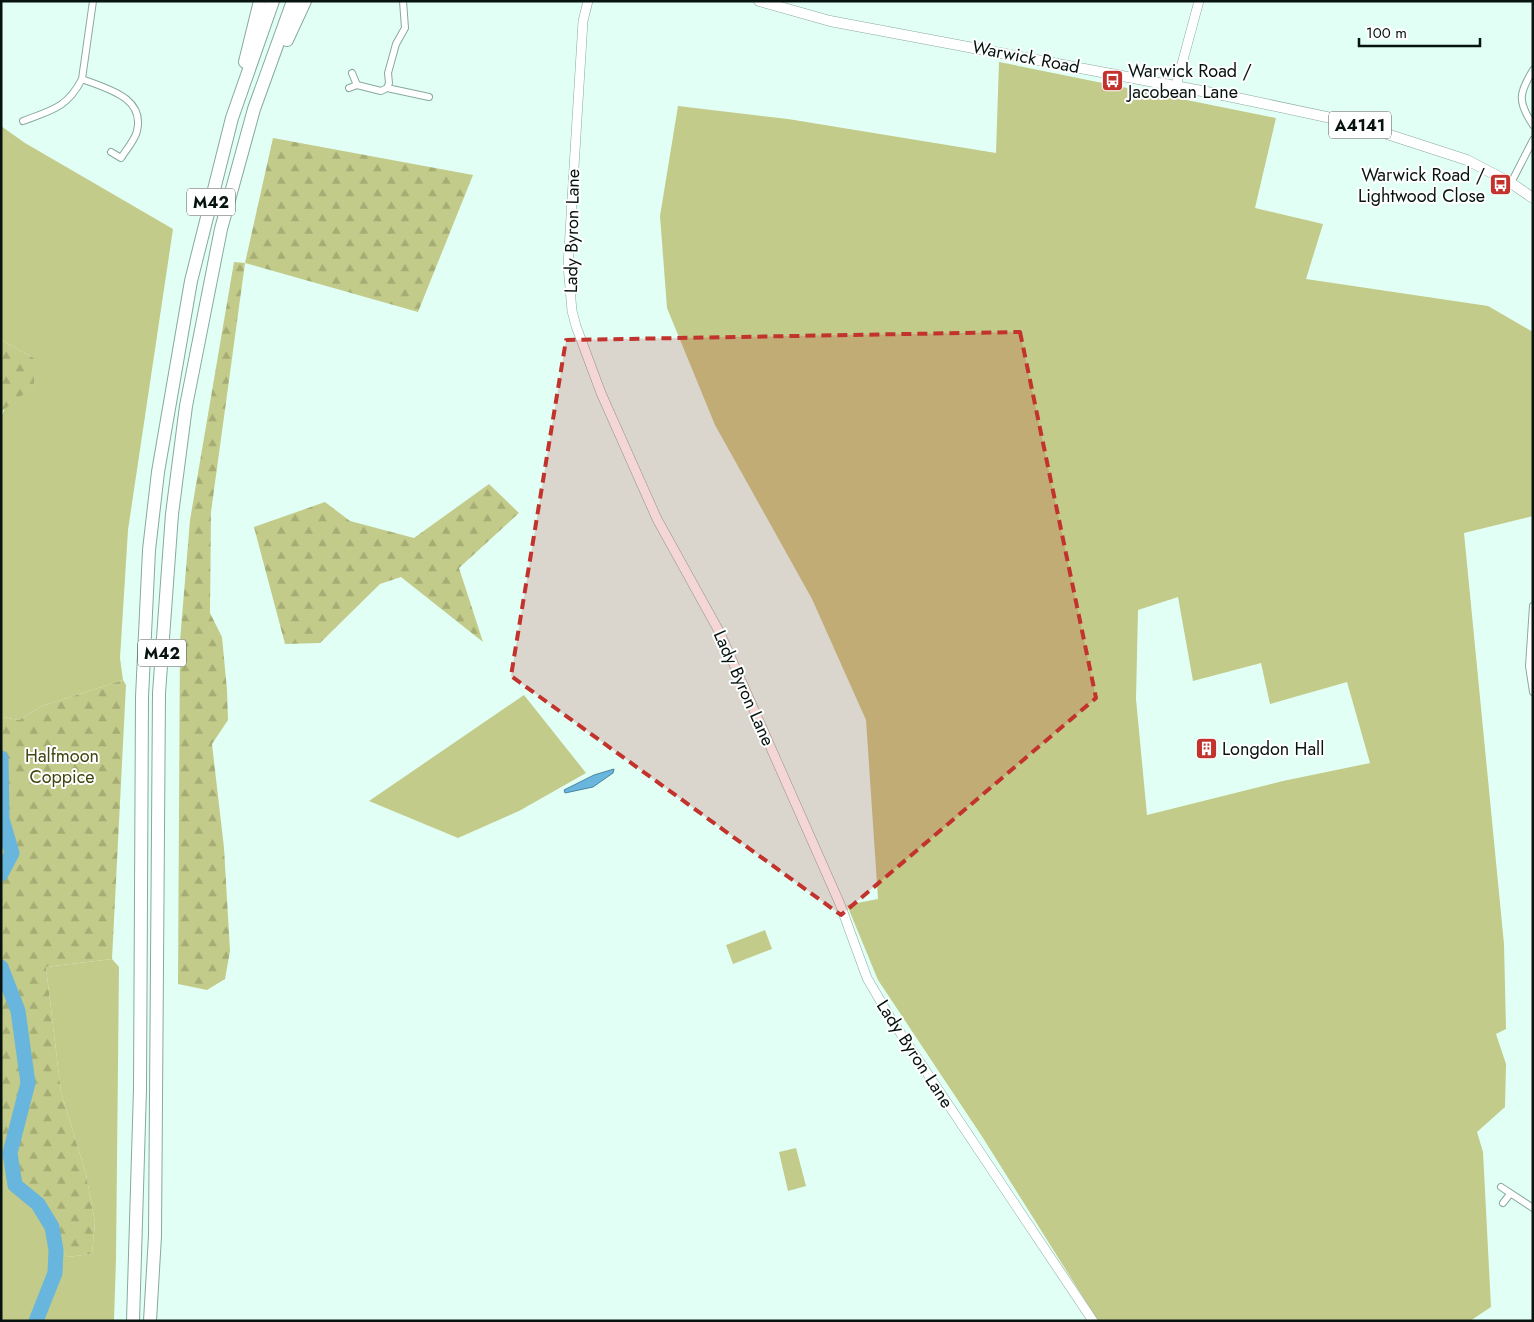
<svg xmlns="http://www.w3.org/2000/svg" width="1534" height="1322" viewBox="0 0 1534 1322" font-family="Jost,sans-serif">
  <defs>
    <pattern id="forest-firs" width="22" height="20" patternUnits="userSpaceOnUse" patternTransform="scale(1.25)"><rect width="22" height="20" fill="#c2cb89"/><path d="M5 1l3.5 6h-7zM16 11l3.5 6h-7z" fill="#a5ad75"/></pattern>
  </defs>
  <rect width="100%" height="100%" fill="#e2fff5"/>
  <path fill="#c2cb89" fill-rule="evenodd" d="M999,62L1276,118L1255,208L1323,224L1306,279L1488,306L1533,332V516L1464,533L1504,944L1506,1029L1496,1034L1506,1064L1505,1107L1477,1132L1483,1152L1491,1307L1470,1321H1098L983,1138L878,980L847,905L878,899L866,720L812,599L715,425L667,308L660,216L678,106L788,119L996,153ZM1178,597L1193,681L1261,663L1270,704L1347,682L1370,763L1283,781L1147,815L1136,699L1138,610Z
    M1,126L25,143L173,229L128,530L120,658L123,680L42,706L19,720L3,717L1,710V417L6,406L34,386V358L1,340Z
    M524,695L586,773L519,811L458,838L369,801Z
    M765,930L772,949L733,964L726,945Z
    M112,959L119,967L116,1259L114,1321H1V1174L38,1209L67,1257L92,1254L95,1222L86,1174L61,1092L46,967Z
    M796,1148L806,1186L788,1191L779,1152Z"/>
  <path fill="url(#forest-firs)" d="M273,138L473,175L418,312L245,263L211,512L210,613L222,637L227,690L228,720L212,744L224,848L230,951L225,979L207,990L178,984L180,641L190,520L234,262L245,263Z
    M1,340L34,358V386L1,412Z
    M489,484L519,513L459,568L483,642L401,577L380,584L320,643L285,644L254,527L325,502L350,521L414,538Z
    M123,680L126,685L112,959L46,967L61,1092L86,1174L95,1222L92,1254L67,1257L38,1209L1,1174V711L3,717L19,720L42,706Z"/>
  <path fill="#68b6dd" stroke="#4b859f" d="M614,769L613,773L593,787L565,793L564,790L594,775Z"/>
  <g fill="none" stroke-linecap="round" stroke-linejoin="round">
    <path stroke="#68b6dd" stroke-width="15" d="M1,758L2,819L12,853L1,874
      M1,967L18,1011L28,1083L10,1153L15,1185L38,1204L52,1227L56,1250L55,1273L36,1321"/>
    <defs>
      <path id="street" d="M93,1L82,79C107,89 145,97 137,131C135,140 126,150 121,158L111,152
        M1533,70C1519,93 1517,101 1533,125
        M352,73L357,85
        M349,88L357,85L381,91L387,88L389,83L388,73L396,44L405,28L403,1
        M387,88L429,97
        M23,121C52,110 67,108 82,79
        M1511,183L1533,140
        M1533,606L1529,666L1533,692
        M1501,1187L1533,1208
        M1503,1203L1510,1194"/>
      <path id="secondary" d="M588,1L583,21L568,265L572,311L576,326L601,393L657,519L720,633L840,904L867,978L891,1019L1093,1321
        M1176,86L1199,1"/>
      <path id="primary" d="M759,1L830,21L1223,95L1350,122L1467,160L1511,183L1533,198"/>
      <path id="highway" d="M287,40L305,1
        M245,62L260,1
        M133,1321L140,1089L142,697L149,550L158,472L191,281L232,118L273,1
        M150,1321L155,1236L159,693L172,514L186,406L221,229L254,109L293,1"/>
    </defs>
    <use href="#street" stroke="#87a99e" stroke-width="8"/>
    <use href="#secondary" stroke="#87a99e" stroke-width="10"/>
    <use href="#primary" stroke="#87a99e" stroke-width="11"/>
    <use href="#highway" stroke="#87a99e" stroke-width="14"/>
    <use href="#street" stroke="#fff" stroke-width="6"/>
    <use href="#secondary" stroke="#fff" stroke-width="9"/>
    <use href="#primary" stroke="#fff" stroke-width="10"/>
    <use href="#highway" stroke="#fff" stroke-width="12"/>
  </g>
  <path fill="#c2332d" fill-opacity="0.2" stroke="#c2332d" stroke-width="4" stroke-dasharray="10 6" stroke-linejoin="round" d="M1020,332L1096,698L841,915L511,676L566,340Z"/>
  <defs>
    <symbol id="bus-square" viewBox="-11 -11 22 22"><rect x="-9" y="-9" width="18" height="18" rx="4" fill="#c2332d" stroke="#fff"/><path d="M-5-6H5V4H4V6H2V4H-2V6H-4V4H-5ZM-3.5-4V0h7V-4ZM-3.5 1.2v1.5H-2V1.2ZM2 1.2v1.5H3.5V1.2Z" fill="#fff"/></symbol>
    <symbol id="building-square" viewBox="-11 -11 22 22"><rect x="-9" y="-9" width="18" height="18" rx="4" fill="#c2332d" stroke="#fff"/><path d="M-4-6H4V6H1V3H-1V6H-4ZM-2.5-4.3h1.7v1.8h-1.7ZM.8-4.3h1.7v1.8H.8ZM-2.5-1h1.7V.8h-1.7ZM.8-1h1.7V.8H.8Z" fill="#fff"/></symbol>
  </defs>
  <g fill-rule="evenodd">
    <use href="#bus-square" x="1100" y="68" width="25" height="25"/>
    <use href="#bus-square" x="1488" y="172" width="25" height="25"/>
    <use href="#building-square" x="1194" y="736" width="25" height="25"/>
  </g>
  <g text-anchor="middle" stroke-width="4" stroke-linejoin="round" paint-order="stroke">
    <g fill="#fff" stroke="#515a57" stroke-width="1">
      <rect x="1329" y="111.5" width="62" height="27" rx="4"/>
      <rect x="187" y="188.5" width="48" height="27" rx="4"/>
      <rect x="138" y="639.5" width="48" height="27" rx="4"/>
    </g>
    <g font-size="16" font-weight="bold" fill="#06130f">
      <text x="1360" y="131">A4141</text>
      <text x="211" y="208">M42</text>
      <text x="162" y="659">M42</text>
    </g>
    <g font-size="18" fill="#06130f" stroke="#fff">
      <text transform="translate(1026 57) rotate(11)" y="6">Warwick Road</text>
      <text transform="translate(572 231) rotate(-89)" y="6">Lady Byron Lane</text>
      <text transform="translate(744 688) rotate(66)" y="6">Lady Byron Lane</text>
      <text transform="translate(915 1054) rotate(57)" y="6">Lady Byron Lane</text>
    </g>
    <g font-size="18" fill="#06130f" stroke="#fff" text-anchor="start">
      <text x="1128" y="77">Warwick Road /<tspan x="1128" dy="21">Jacobean Lane</tspan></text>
      <text x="1485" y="181" text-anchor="end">Warwick Road /<tspan x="1485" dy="21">Lightwood Close</tspan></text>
      <text x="1222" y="755">Longdon Hall</text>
    </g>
    <g font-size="18" fill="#40460f" stroke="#fff">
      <text x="62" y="762">Halfmoon<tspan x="62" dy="21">Coppice</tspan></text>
    </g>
  </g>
  <rect width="1534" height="1322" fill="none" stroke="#06130f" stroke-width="5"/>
  <path d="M1359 38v8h121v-8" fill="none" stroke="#06130f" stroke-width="2.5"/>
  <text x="1366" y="38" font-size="15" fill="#06130f" stroke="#ffffff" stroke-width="4" paint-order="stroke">100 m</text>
</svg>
